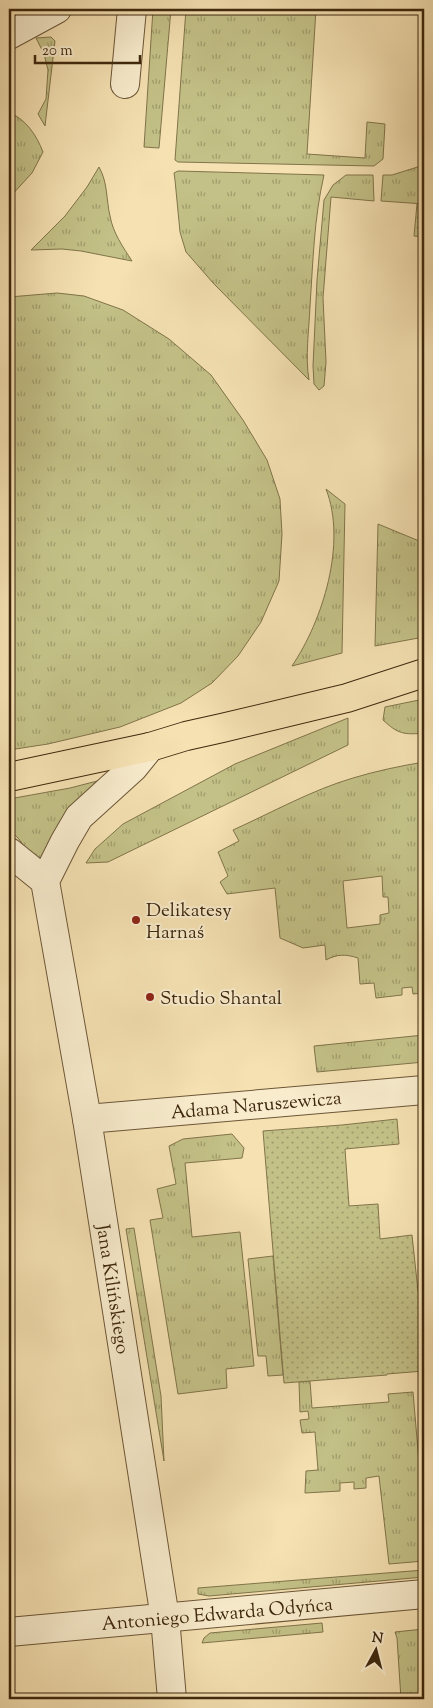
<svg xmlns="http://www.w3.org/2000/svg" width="433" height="1708" viewBox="0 0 433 1708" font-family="'Sorts Mill Goudy',serif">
  <defs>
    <pattern id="grass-tufts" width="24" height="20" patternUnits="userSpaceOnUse" patternTransform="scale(1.25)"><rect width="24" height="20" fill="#c3c187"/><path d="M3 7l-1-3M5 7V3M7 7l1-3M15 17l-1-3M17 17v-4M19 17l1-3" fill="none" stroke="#a09d6d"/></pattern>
    <pattern id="garden-dots" width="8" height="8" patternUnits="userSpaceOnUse" patternTransform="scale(1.25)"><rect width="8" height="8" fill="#c3c187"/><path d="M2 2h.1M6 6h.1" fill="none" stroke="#a09d6d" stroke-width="1.8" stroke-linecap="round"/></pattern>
  </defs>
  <rect width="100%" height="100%" fill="#f5e1b2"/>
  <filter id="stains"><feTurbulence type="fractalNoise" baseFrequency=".004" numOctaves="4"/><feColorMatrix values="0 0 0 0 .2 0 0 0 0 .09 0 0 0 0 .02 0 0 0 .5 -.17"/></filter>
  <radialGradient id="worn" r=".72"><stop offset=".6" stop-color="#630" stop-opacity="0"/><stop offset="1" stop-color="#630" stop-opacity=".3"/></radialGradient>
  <path fill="url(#grass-tufts)" stroke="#81744a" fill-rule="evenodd" d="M153,9H171L159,148L144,147Z
    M186,9H316L307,154L365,158L367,122L385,124L383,159L374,166L178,162L175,160Z
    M51,37L55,41L45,126L38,114L46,99L48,70L44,54L36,38Z
    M9,112C26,120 36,134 43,152L32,173L9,198Z
    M424,165V204L381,201L383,175H392Z
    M99,167C108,183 106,199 110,216C113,233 123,247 132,261L81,251L62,249L31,250L65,216L87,187Z
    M178,171L324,175C314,218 313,262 310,306C309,331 305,356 309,380L214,284L186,252L180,232L175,180L174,173Z
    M346,175H373L374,201L331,197L323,298L326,362L324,386L319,390L314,384L313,366L317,280L324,200L333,185Z
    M57,293L84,296L123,310L169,339L211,375L243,420L267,460L280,499L282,534L279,581L261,622L238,656L212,683L181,703L120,727L48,744L9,750V297Z
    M326,489L345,504L342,653L292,666C323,620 347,543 326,489Z
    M378,524L424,543V637L375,646Z
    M424,699V733C404,735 398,734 383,720L385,707Z
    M348,718V745L108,862L86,863L95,849L123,824L235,764Z
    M424,762V993L413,994L412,987L402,988V995L376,998L374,983L360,984L358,958C346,954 337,954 326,960L325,945L303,948L280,938L275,888L227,894L220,882L228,876L218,852L239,841L233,830C273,812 312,790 353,778C376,771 400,766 424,762ZM382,876L383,897H388L389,913L380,915V924L347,928L343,881Z
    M105,779L45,856L37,864L18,838L9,830V799L70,788Z
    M424,1035V1062L317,1072L314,1046Z
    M232,1134L244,1148L242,1158L185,1163L192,1237L240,1232L254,1366L226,1369L227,1388L178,1394L150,1220L163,1218L157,1189L176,1184L169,1146L183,1139Z
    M134,1228L161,1396L164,1461L126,1229Z
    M273,1256L283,1375L268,1376L266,1356H258L248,1259Z
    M310,1381L312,1408L389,1402L388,1394L413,1392L424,1521V1561L389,1564L379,1476L366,1478V1488L354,1489V1482L340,1483V1491L305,1493L306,1471L318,1470L315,1432L302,1433L300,1420L309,1419L308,1411L300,1412L299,1382Z
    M424,1570V1577L209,1596L198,1594V1588Z
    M322,1623L323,1632L202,1643L204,1638L210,1633Z
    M424,1629V1699H401L397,1638L395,1632Z"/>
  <path fill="url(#garden-dots)" stroke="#81744a" d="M417,204H424V237L414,236Z
    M397,1119L399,1144L345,1149L349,1206L378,1204L380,1239L412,1235L418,1291L424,1290V1371L387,1374V1375L284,1383L263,1131L342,1125Z"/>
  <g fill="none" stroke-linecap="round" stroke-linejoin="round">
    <defs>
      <path id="minor" d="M9,35L57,9
        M87,1119L424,1090
        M9,1632L424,1594"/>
      <path id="tertiary" d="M125,84L132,9
        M150,747L133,768L79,817L65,841L45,881L87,1119L165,1618L172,1699
        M9,852L45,881"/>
      <path id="primary" d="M9,777L150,747L186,736L222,728L347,698L424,673"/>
    </defs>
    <use href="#minor" stroke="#6c5637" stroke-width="30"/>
    <use href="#tertiary" stroke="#6c5637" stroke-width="30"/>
    <use href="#primary" stroke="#3f280e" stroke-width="30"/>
    <use href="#minor" stroke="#f8eccd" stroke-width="28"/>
    <use href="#tertiary" stroke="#f8eccd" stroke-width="28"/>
    <use href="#primary" stroke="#f5e1b2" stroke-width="28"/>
  </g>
  <g fill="#8f2418" stroke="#f8eccd" stroke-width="2">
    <circle cx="136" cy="920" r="5"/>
    <circle cx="150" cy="997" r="5"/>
  </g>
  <g text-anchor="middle" stroke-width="4" stroke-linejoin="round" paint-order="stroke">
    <g font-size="19" fill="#3f280e" stroke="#f8eccd" text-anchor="start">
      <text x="146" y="916">Delikatesy<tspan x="146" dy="22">Harnaś</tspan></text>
      <text x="160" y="1004">Studio Shantal</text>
    </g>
    <g font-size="19" fill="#3f280e" stroke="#f8eccd">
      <text transform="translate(256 1104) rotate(-5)" y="7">Adama Naruszewicza</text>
      <text transform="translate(114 1289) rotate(81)" y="7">Jana Kilińskiego</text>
      <text transform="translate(217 1613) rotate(-5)" y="7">Antoniego Edwarda Odyńca</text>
    </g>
  </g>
  <rect width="433" height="1708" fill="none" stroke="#f5e1b2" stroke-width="30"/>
  <rect x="10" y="10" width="413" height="1688" fill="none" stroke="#3f280e" stroke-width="2.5"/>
  <rect x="15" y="15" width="403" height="1678" fill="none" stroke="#3f280e"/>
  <g transform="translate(376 1650) rotate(7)" stroke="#f8eccd" stroke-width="4" paint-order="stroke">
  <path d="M0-4L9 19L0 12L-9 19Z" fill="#3f280e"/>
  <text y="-8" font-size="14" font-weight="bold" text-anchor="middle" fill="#3f280e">N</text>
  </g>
  <path d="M35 55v8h105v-8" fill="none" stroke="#3f280e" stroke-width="2.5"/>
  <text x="42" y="55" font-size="15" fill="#3f280e" stroke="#f8eccd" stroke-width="4" paint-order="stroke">20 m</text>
  <rect width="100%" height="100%" filter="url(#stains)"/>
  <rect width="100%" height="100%" fill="url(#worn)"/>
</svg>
